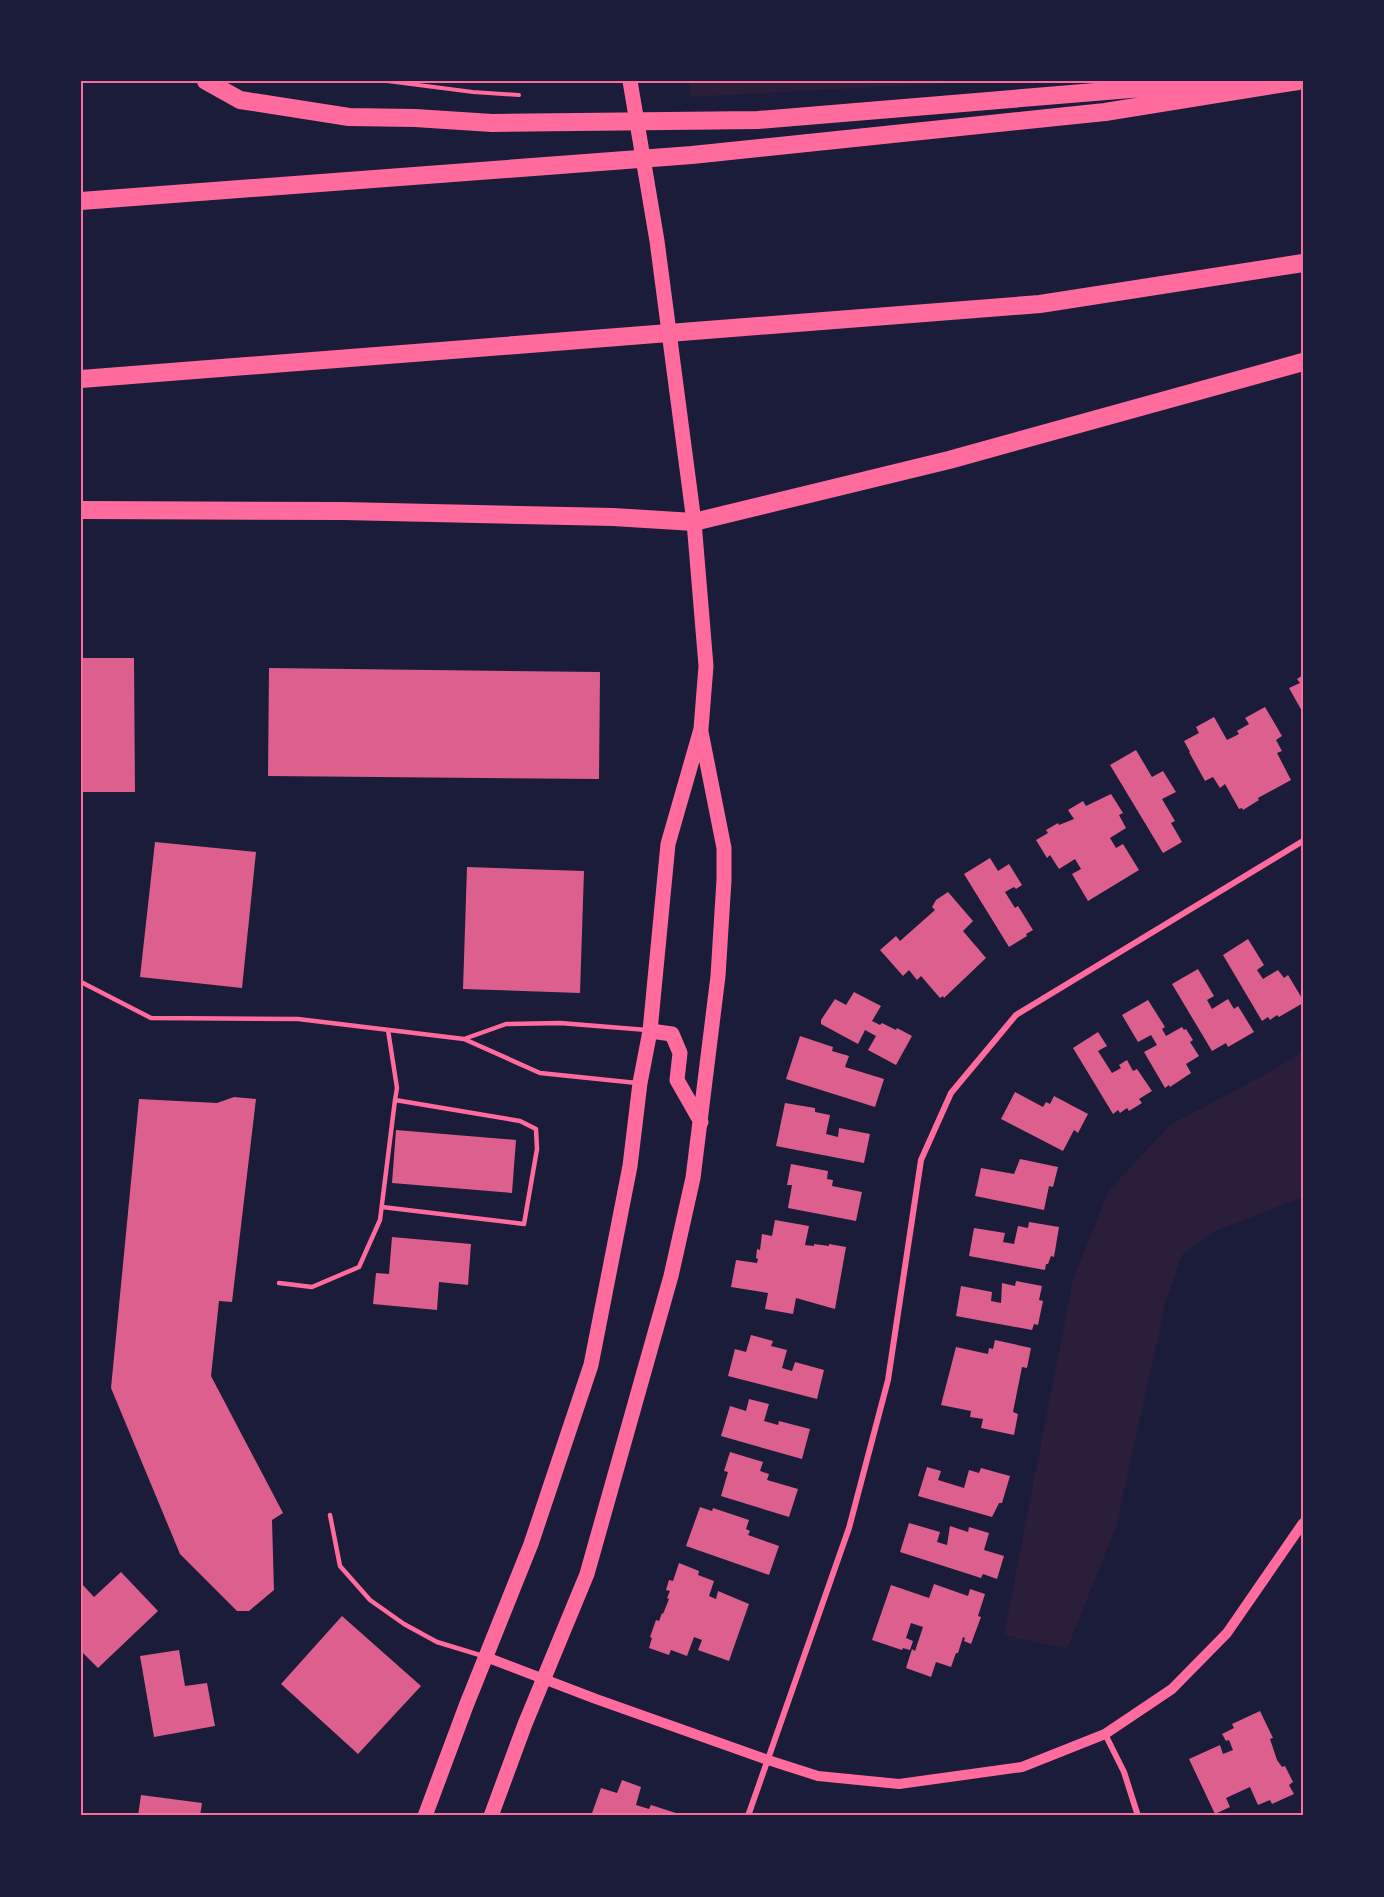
<svg xmlns="http://www.w3.org/2000/svg" width="1384" height="1897" viewBox="0 0 1384 1897" font-family="'Public Sans',sans-serif">
  <rect width="100%" height="100%" fill="#1b1b3a"/>
  <path fill="#2a1e3b" d="M688,81H987L691,97Z
    M1303,1052V1197L1213,1232L1182,1255L1166,1301L1116,1527L1067,1649L1004,1635L1073,1279L1109,1190L1171,1124L1268,1073Z"/>
  <path fill="#dd5f8e" d="M81,658H134L135,792H81Z
    M269,668L600,672L599,779L268,776Z
    M1303,675V713L1289,688L1300,683L1297,679Z
    M1265,707L1282,736L1276,740L1282,751L1277,753L1291,780L1258,798L1259,800L1243,810L1242,808L1239,809L1225,784L1220,788L1213,777L1205,781L1189,752H1190L1184,741L1199,733L1196,727L1214,717L1227,740L1239,734L1237,731L1249,724L1245,718Z
    M1136,750L1152,777L1163,771L1176,792L1162,799L1175,821L1171,823L1182,842L1163,853L1110,765Z
    M1111,794L1123,813L1119,815L1126,828L1110,838L1116,848L1123,844L1139,870L1088,901L1072,874L1081,869L1075,859L1059,869L1050,855L1047,858L1036,840L1048,833L1046,830L1058,823L1059,825L1074,819L1068,810L1083,801L1086,806Z
    M155,842L256,852L242,988L140,977Z
    M990,858L998,871L1009,864L1022,885L1016,889L1014,887L1005,892L1015,908L1018,906L1033,930L1026,934L1027,936L1009,947L964,874Z
    M467,867L584,871L580,993L463,989Z
    M948,892L973,921L963,931L986,958L944,998L943,996L940,998L921,976L917,980L909,970L903,976L880,950L896,936L900,941L935,910L932,907L936,900Z
    M1248,939L1264,965L1257,970L1263,979L1278,970L1284,978L1288,975L1303,1000V1003L1279,1017L1277,1015L1270,1020L1268,1017L1262,1021L1223,955Z
    M1198,969L1214,996L1207,1000L1212,1009L1228,999L1234,1009L1238,1006L1254,1032L1228,1047L1226,1043L1212,1051L1172,984Z
    M854,992L881,1006L872,1021L880,1025L882,1023L896,1030L897,1028L912,1036L896,1065L868,1050L876,1036L865,1030L858,1044L821,1024V1020L835,999L846,1005Z
    M1148,1000L1165,1027L1162,1029L1166,1036L1182,1027L1184,1030L1186,1029L1193,1040L1190,1042L1199,1056L1186,1064L1191,1073L1170,1087L1169,1085L1165,1088L1144,1052L1157,1045L1151,1035L1138,1042L1122,1015Z
    M1098,1032L1107,1046L1098,1051L1112,1073L1121,1068L1119,1065L1127,1060L1133,1071L1137,1069L1152,1091L1139,1099L1142,1103L1129,1111L1127,1108L1120,1113L1118,1110L1113,1114L1073,1048Z
    M800,1036L833,1047L832,1051L849,1056L845,1067L884,1079L875,1107L786,1079Z
    M1015,1092L1043,1107L1046,1102L1050,1104L1054,1096L1088,1114L1078,1133L1074,1130L1063,1151L1001,1119Z
    M234,1097L256,1099L232,1302L219,1301L211,1376L283,1513L272,1520L274,1590L249,1611H237L180,1554L111,1388L139,1099L217,1103Z
    M785,1103L815,1108V1112L830,1115L826,1134L838,1137L839,1128L870,1134L864,1163L776,1146Z
    M396,1130L516,1140L512,1193L392,1183Z
    M1020,1159L1058,1167L1053,1187L1049,1186L1044,1210L975,1196L981,1168L1014,1174Z
    M791,1164L828,1171L827,1179L833,1180L832,1186L862,1192L856,1221L788,1208L792,1185H787Z
    M775,1220L809,1226L805,1245L814,1246V1244L829,1246V1244L846,1247L835,1309L796,1298L793,1314L765,1309L768,1293L731,1287L736,1260L757,1263L758,1259L756,1258L757,1249L760,1250L762,1234L772,1236Z
    M1029,1222L1059,1227L1054,1257L1051,1256L1048,1264H1046L1045,1270L969,1256L974,1228L1005,1233L1003,1242L1014,1244L1018,1226L1028,1228Z
    M392,1237L471,1244L468,1285L439,1282L437,1310L373,1304L376,1273L389,1274Z
    M1016,1281L1042,1286L1039,1300L1043,1301L1038,1325L1034,1324L1032,1330L956,1316L961,1286L992,1292L991,1301L1001,1303L1002,1283L1015,1286Z
    M751,1335L773,1341L771,1346L787,1350L782,1368L792,1371L795,1362L824,1370L817,1399L728,1376L735,1349L746,1352Z
    M995,1340L1031,1348L1027,1368L1022,1367L1013,1412L1018,1414L1014,1435L981,1428L983,1419L970,1417L971,1411L941,1405L956,1347L988,1354L989,1348L993,1349Z
    M749,1399L769,1404L764,1421L778,1425L779,1421L810,1429L802,1459L721,1436L730,1406L746,1411Z
    M730,1452L763,1462L760,1471L769,1474L767,1480L798,1489L789,1517L721,1496L728,1472L724,1471Z
    M927,1467L941,1471L938,1480L964,1488L969,1470L979,1473L981,1468L1010,1476L1002,1503H999L992,1517L918,1496Z
    M700,1507L712,1511L713,1508L749,1520L746,1529L750,1531L748,1535L779,1546L769,1575L686,1546Z
    M909,1523L940,1532L937,1542L947,1545L950,1526L968,1532L969,1527L989,1533L984,1550L1004,1556L997,1579L983,1574L981,1578L900,1552Z
    M679,1563L699,1571L698,1575L714,1581L709,1596L716,1599L718,1591L749,1604L729,1661L698,1650L702,1640L694,1637L687,1656L671,1650L669,1655L649,1648L652,1638L650,1637L656,1620L659,1621L662,1613L663,1614L669,1599L667,1598L670,1591L666,1590L669,1580L673,1581Z
    M121,1572L158,1611L98,1668L81,1651V1583L94,1597Z
    M934,1584L968,1596L970,1589L985,1594L978,1616L981,1617L971,1644L964,1641L965,1638L963,1637L958,1653H956L951,1667L936,1662L931,1677L906,1668L912,1649L915,1651L923,1627L911,1623L906,1638L913,1641L910,1650L903,1648L902,1650L872,1640L891,1585L929,1598Z
    M342,1616L421,1686L358,1754L281,1684Z
    M179,1650L185,1686L207,1683L215,1726L154,1737L140,1656Z
    M1260,1711L1273,1738L1270,1739L1277,1760L1282,1767L1285,1766L1293,1782L1289,1785L1294,1794L1272,1804L1270,1800L1258,1805L1250,1787L1226,1798L1230,1807L1215,1814L1189,1759L1220,1745L1223,1754L1233,1750L1229,1740L1226,1741L1222,1734L1234,1728L1232,1724Z
    M622,1780L641,1787L636,1805L649,1809L651,1805L679,1814V1816H591L601,1788L617,1793Z
    M141,1795L202,1803L200,1816H138Z"/>
  <g fill="none" stroke-linecap="round" stroke-linejoin="round">
    <path stroke="#ff6b9d" stroke-width="4" d="M387,81L473,92L519,95"/>
    <path stroke="#ff6b9d" stroke-width="4.5" d="M81,982L151,1018L298,1019L464,1039L540,1073L637,1083
      M464,1039L506,1024L560,1023L647,1030
      M382,1207L524,1224L537,1149L536,1129L520,1121L395,1100
      M279,1283L312,1287L359,1267L380,1220L395,1100L397,1088L388,1030
      M330,1515L340,1566L370,1600L404,1624L437,1642L483,1656"/>
    <path stroke="#ff6b9d" stroke-width="6" d="M1105,1734L1124,1772L1138,1816
      M748,1816L849,1528L888,1380L921,1160L951,1093L1016,1015L1303,841"/>
    <path stroke="#ff6b9d" stroke-width="10" d="M486,1657L596,1699L768,1760L818,1776L899,1784L1022,1767L1105,1734L1172,1689L1227,1633L1303,1523"/>
    <path stroke="#ff6b9d" stroke-width="15" d="M650,1031L672,1034L680,1053L677,1080L701,1122
      M425,1816L466,1706L531,1544L591,1365L630,1166L640,1083L650,1031L668,844L701,729L706,666L694,522L657,241L630,81
      M491,1816L525,1724L587,1574L671,1276L693,1178L718,976L724,880V848L701,732"/>
    <path stroke="#ff6b9d" stroke-width="18" d="M206,81L240,100L349,117L415,118L492,123L758,120L1228,81
      M81,201L692,155L1105,112L1298,81
      M81,379L1040,304L1303,263
      M81,510L343,511L613,517L694,522L949,460L1303,362"/>
  </g>
  <rect width="1384" height="1897" fill="none" stroke="#1b1b3a" stroke-width="165"/>
  <rect x="82" y="82" width="1220" height="1732" fill="none" stroke="#ff6b9d" stroke-width="2"/>
</svg>
